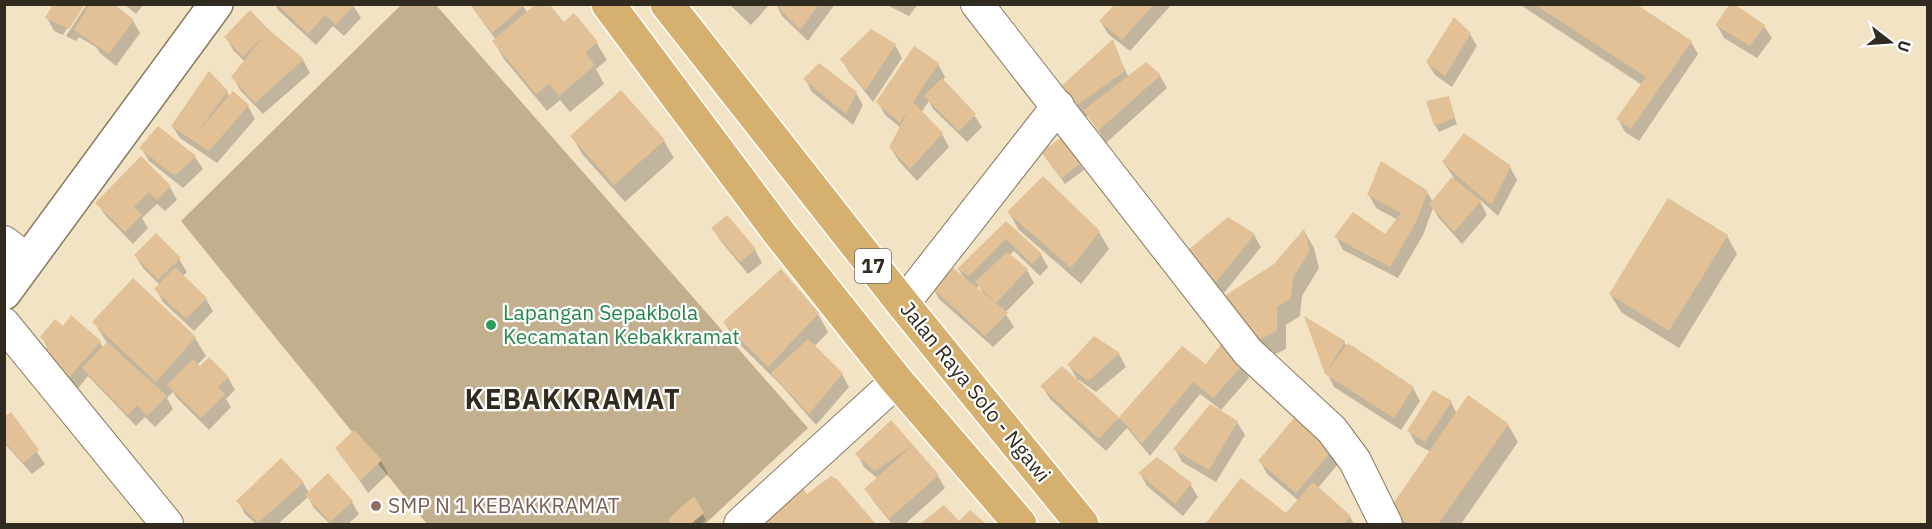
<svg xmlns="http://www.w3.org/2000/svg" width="1932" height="529" viewBox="0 0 1932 529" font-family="'IBM Plex Sans',sans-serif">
  <rect width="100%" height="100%" fill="#f3e3c5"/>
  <path fill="#c2af8e" d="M401,5H436L808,428L705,524H427L181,221Z"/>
  <path fill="#0003" fill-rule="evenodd" d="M83,4L63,35L65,36L54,31L47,18Z
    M87,4H112L133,21L140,33L116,66L100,53L96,47L79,37L76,41L66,36Z
    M124,4H144L136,14Z
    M275,4H352L361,18L344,36L333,26L316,45L278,10Z
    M470,4H522L528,14L564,24L596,42L607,60L596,69L604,84L570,112L560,100L547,111L504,59L494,42L496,40Z
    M729,4H770L751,25Z
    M776,4H835L808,41L782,16Z
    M885,4H918L909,16Z
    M1117,4H1172L1130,51L1108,34L1101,22Z
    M1519,4H1633L1691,42L1698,54L1639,141L1625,132L1618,119L1642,85Z
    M1717,25L1764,26L1772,38L1757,58L1724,38Z
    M267,30L303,60L310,73L263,114L240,90L233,77L245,62L233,50L226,37Z
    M1470,34L1477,46L1452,87L1435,75L1427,62Z
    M1112,42L1129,78L1160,76L1167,88L1106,143L1089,115L1080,121L1058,92Z
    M895,45L902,58L873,102L849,72L842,60Z
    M938,64L945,77L943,81L974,115L982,127L967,142L933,109L929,101L921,113L942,134L949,147L917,181L898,160L890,147L901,128L885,115L878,102Z
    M805,79L856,93L863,105L853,125L812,92Z
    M227,92L230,97L248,106L255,119L217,163L180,138L172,126Z
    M1448,98L1457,124L1439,132L1435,125Z
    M158,128L195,157L203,169L183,188L149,161L141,148Z
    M572,136L664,141L674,158L625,202L582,154Z
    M1061,139L1084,170L1065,184L1047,158Z
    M141,158L170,187L177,200L165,211L157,204L142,218L148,228L133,244L105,215L97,203Z
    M1443,162L1510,167L1517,180L1498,216L1479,199L1487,215L1462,244L1438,217L1433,208L1423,235L1398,278L1343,250L1336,237L1385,236L1398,220L1376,208L1369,195L1427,192L1433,202L1454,178Z
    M1009,213L1099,232L1109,249L1081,284L1019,230Z
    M1006,223L1041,255L1048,267L1040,276L1014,251L1009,256L1027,270L1034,283L1005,313L1014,327L993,347L939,299L932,286L965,279L959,270ZM979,286L985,296L976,289Z
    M713,228L755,250L762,263L748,274L720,240Z
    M1304,231L1314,248L1319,268L1302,296L1300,316L1286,325V349L1266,359L1235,315Z
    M1254,235L1261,247L1224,293L1197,263L1190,251Z
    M1727,236L1737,254L1679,348L1621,312L1610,294Z
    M135,255L179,259L187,272L183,276L206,299L213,311L194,331L163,302L156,289L160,285L143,268Z
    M133,280L195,338L206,356L197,365L228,377L235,390L226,399L231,407L209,430L177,398L173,392L167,398L173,409L155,427L145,417L136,426L88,376L75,392L42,338L63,328L100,342L103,348L107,343L94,322Z
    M818,314L828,332L814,347L842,374L849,387L816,425L780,384L735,340L724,322Z
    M1307,319L1344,342L1347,347L1413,388L1420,401L1401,430L1334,387L1327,373Z
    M1095,338L1119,354L1126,367L1096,392L1079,380L1078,381L1069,365Z
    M1182,348L1206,366H1242L1249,378L1221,410L1200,394L1150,456L1127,428L1106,451L1050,399L1042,386L1062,368L1119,419Z
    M1451,402L1457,414L1508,425L1518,442L1461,524H1398L1431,452L1416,444L1409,431Z
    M1211,406L1237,422L1245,435L1216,482L1182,462L1175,449Z
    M11,414L45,464L32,474L4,443V419Z
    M891,422L938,476L945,488L905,524H892L874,502L866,489L878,479L864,467L857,454Z
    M354,432L381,461L388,474L368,493L337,448Z
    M1331,452L1338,464L1318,488L1350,517L1354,524H1207L1242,480L1285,514L1299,501L1267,474L1260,461Z
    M281,460L303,483L309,493L352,502L359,514L348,524H330L314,508L308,497L278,524H256L245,514L238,501Z
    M1140,473L1190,484L1198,497L1183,516L1147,486Z
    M837,481L874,524H770L763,513L807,497Z
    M694,499L706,520L701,524H673L670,520Z
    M944,507L959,523L970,512L984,524H923Z"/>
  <path fill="#e1c195" d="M53,4H85L69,29L45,18Z
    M90,4H114L134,20L109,54L74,30Z
    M277,4H355L336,25L325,15L308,34Z
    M471,4H526L492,33Z
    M536,4H549L564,22L574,13L598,42L585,53L595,65L559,96L549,84L536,94L492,41Z
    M775,4H819L800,30Z
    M1115,4H1154L1122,40L1099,21Z
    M1534,4H1636L1692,41L1631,129L1616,119L1646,77Z
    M1730,4H1734L1765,25L1750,46L1715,25Z
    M250,10L268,29L304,59L255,103L231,77L265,34L243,57L224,37Z
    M1454,17L1471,33L1445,76L1426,62Z
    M871,29L896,44L865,91L840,59Z
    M1113,39L1125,71L1072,109L1056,91Z
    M914,46L939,63L913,102L943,133L910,169L889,147L910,108L900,123L876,102Z
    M1146,62L1161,75L1098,131L1084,110Z
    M819,63L857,92L846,114L803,79Z
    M209,71L228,91L196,134L233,91L249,105L209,151L171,126Z
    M942,78L976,114L959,131L924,96Z
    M621,90L665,140L614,185L570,136Z
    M1449,96L1455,118L1434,126L1426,101Z
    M158,126L196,156L175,176L139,148Z
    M1464,133L1511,166L1491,205L1442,162Z
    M1062,137L1081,163L1061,179L1041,152Z
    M141,156L171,186L157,200L149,192L134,207L142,215L125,232L95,203Z
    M1381,161L1428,191L1416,222L1390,267L1334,237L1353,212L1385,234L1401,213L1367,195Z
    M1043,176L1100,231L1071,268L1007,212Z
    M1452,177L1481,201L1454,232L1429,204Z
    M1668,198L1728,235L1669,331L1609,294Z
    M727,215L756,249L740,262L711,228Z
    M1228,217L1255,234L1216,282L1188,250Z
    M1006,221L1042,254L1032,264L1006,239L969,276L957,269Z
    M1304,229L1310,250L1293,278L1291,298L1277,307V331L1255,342L1223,297L1274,264Z
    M156,233L181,258L158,280L134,255Z
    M1007,252L1028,269L996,303L975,282Z
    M946,262L1008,313L985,336L930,286Z
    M175,267L207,298L186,319L154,289Z
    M781,269L819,313L768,367L723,322Z
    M133,278L196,337L156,382L92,322Z
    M71,315L101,341L67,380L39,355L48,345L40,337L55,319L63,326Z
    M1304,316L1345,341L1325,374Z
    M1094,336L1120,353L1088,381L1067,365Z
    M808,339L843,373L809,414L771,373Z
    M107,342L167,396L147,416L137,405L128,415L82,368Z
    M1222,343L1243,365L1213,398L1193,382L1142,444L1119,417L1182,346L1206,364Z
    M1348,343L1414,387L1394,418L1325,374Z
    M209,357L229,377L218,387L225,394L201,418L167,385L193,359L200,366Z
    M1062,366L1119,417L1099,439L1040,386Z
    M1433,390L1452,401L1425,442L1407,431Z
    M1468,395L1509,424L1438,524H1408L1388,511Z
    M1210,404L1238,421L1209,470L1173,449Z
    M11,412L39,450L23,463L4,441V417Z
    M1294,418L1332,451L1296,493L1258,461Z
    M891,420L913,445L875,471L855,454Z
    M354,430L382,460L360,481L335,448Z
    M913,445L939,475L889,519L864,489Z
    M1157,457L1192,483L1175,504L1138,473Z
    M281,458L304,482L258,523L236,501Z
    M328,473L353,501L330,522L305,495Z
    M831,476L838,480L876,524H773L761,513L798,481L807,494Z
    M1241,478L1286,513L1313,482L1351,516L1344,524H1205Z
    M694,496L704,513L691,524H671L668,519Z
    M944,505L959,521L970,510L986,524H920Z"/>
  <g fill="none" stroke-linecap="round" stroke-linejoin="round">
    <defs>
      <path id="minor" d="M977,4L1248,352L1332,430L1355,461L1386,524
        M4,242L28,260
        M903,304L1058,106
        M4,324L167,524
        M740,524L897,381"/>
      <path id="secondary" d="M4,293L216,4"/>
      <path id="trunk" d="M608,4L780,234L897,381L1020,524
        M667,4L903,304L1082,524"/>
    </defs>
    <use href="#minor" stroke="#887a5f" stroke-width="34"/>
    <use href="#secondary" stroke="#887a5f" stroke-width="36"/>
    <use href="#trunk" stroke="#fff" stroke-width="36"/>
    <use href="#minor" stroke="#fff" stroke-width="32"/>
    <use href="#secondary" stroke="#fff" stroke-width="33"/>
    <use href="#trunk" stroke="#d6b06e" stroke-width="33"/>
  </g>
  <circle fill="#2e9e5b" stroke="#fff" stroke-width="2" cx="491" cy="325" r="6"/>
  <circle fill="#8d6e63" stroke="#fff" stroke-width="2" cx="376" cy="506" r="6"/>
  <g text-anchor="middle" stroke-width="4.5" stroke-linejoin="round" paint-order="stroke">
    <rect fill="#fff" stroke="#6f6a62" stroke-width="1.5" x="855" y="249" width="36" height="34" rx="4.5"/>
    <g font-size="20" font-weight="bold" fill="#312a1f">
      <text x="873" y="273">17</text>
    </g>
    <g font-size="21" fill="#27864d" stroke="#fff" text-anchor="start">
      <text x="503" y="320">Lapangan Sepakbola<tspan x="503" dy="24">Kecamatan Kebakkramat</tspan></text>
    </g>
    <g font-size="21" fill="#312a1f" stroke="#fff">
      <text transform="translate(975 392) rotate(51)" y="7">Jalan Raya Solo - Ngawi</text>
    </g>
    <g font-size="21" fill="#785e54" stroke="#fff" text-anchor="start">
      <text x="388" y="513">SMP N 1 KEBAKKRAMAT</text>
    </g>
    <g font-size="27" font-weight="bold" letter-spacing="1.5" fill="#312a1f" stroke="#fff">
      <text x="573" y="409">KEBAKKRAMAT</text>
    </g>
  </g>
  <rect width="1932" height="529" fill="none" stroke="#312a1f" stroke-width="12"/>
  <g transform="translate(1890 42) rotate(107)" stroke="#ffffff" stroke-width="4.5" paint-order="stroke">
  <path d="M0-4.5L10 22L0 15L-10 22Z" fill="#312a1f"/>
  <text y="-9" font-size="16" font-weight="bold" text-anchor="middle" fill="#312a1f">U</text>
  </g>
</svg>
